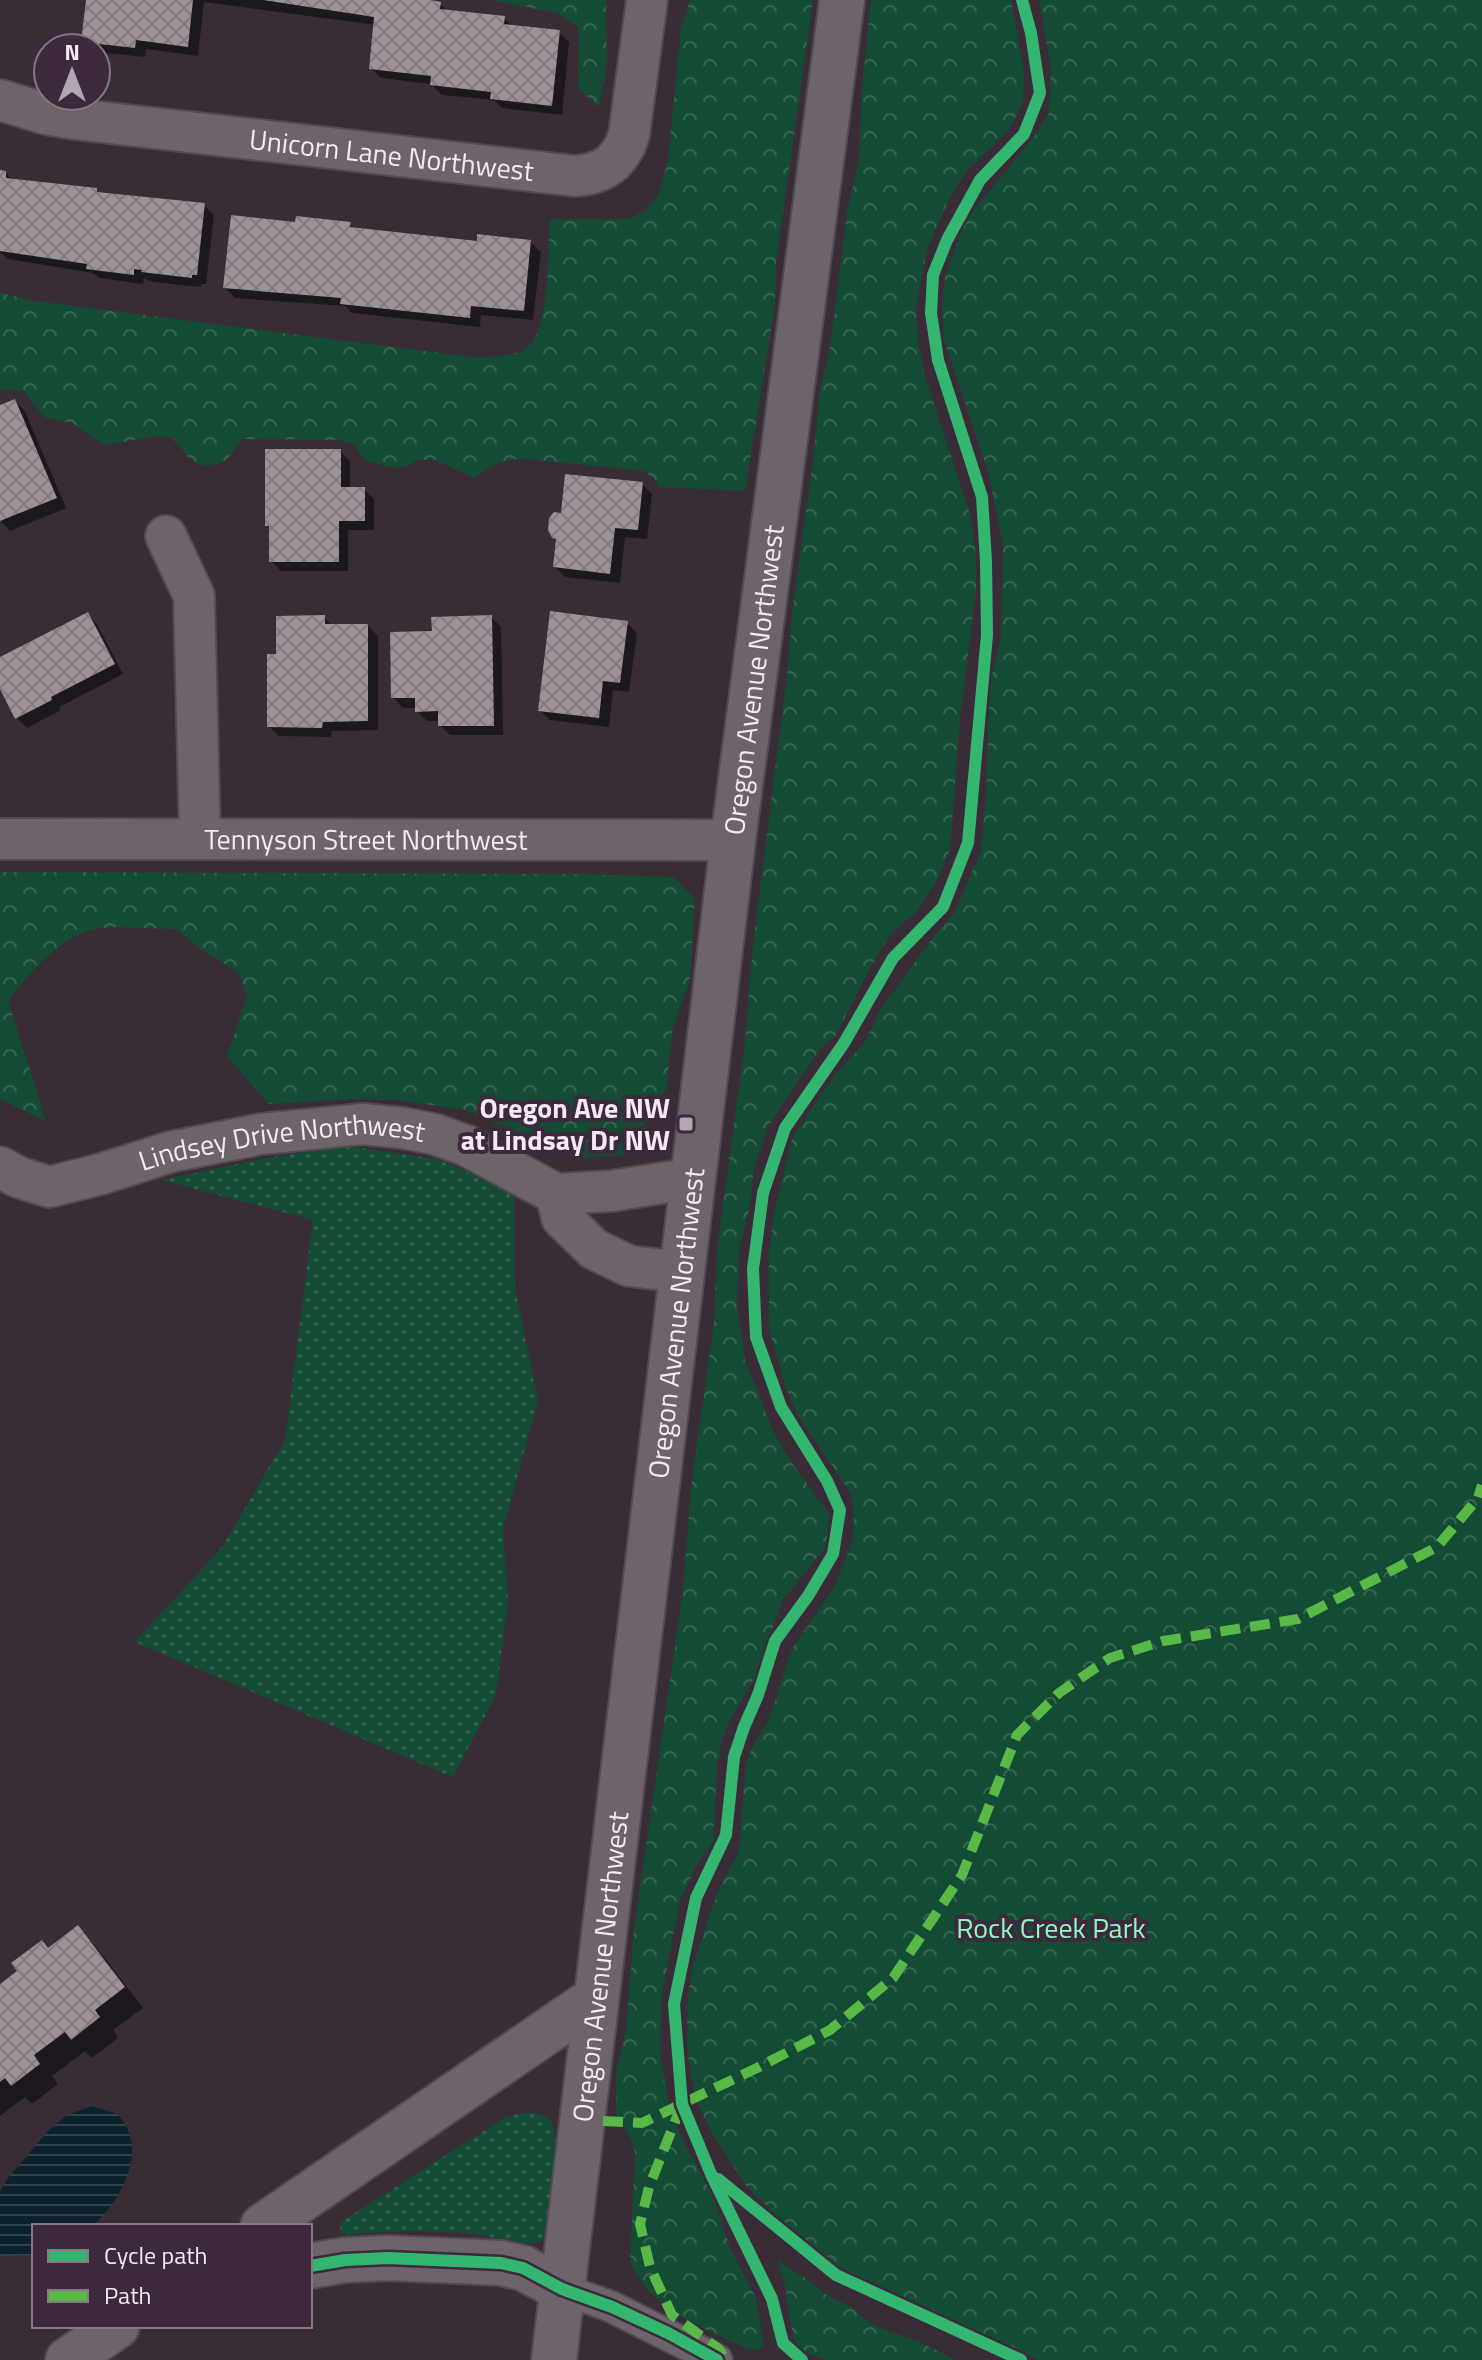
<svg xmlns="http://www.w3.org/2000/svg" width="1482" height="2360" viewBox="0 0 1482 2360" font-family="'Titillium Web',sans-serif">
  <defs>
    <pattern id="green-dots" width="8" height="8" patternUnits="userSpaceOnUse" patternTransform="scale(2)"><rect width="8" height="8" fill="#144b34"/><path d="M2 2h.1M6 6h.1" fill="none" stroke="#376552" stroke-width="1.8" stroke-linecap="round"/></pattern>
    <pattern id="forest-crowns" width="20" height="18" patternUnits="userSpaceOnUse" patternTransform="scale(2)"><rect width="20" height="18" fill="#144b34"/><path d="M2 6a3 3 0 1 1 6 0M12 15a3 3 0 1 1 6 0" fill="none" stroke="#376552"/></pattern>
    <pattern id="water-rules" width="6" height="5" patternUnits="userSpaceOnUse" patternTransform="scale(2)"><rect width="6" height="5" fill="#0c222c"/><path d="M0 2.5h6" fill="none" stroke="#30424b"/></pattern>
    <pattern id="building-cross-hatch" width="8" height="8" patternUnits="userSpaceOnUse" patternTransform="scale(2)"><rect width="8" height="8" fill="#9c9197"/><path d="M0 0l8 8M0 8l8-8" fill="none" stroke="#837a80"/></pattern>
  </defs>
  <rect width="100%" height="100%" fill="#382d37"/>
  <path fill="url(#green-dots)" d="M346,1146L437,1159L514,1192L515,1288L538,1401L503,1529L508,1601L496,1695L453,1777L135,1642L223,1546L285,1440L313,1220L162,1180L267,1158Z
    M522,2113H536L549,2118C560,2132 558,2200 554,2219C552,2228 548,2234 542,2241C524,2247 487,2235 467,2233C426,2230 387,2230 347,2235L340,2230L341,2222L506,2117Z"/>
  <path fill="url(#forest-crowns)" d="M491,0H606L607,64L599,107L578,88L579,28L557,13Z
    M690,0H813L776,262L775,304L745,491L659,487L654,478L644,471L526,459C501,458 494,465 474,478L436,460H419L404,467L392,468L364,460L355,445L340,440L243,439C234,447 234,453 228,458C224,462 216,465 210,465C189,467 185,450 172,437L158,436L104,445L72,423L44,417L23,390H0V293L35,301L478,358C492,356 515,357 527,348C550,331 548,248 550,219H628L645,211L658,196L668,161L681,28Z
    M871,0H1011L1024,72L1023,102L1009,130L967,170L949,199L927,250L916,307L918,343L926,380L970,513L976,555V591L960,719L950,850L936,882L915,914L893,931L871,966L836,1035L820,1049L768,1126L754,1169L749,1211L739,1248L737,1306L745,1361L774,1433L791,1462L829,1514L827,1545L782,1601L756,1675L730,1720L722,1740L717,1765L713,1842L696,1866L680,1900L661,1999L660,2055L669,2104L681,2137L711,2191L731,2250L755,2296L764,2346L757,2350L748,2349C704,2328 650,2310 630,2261L635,2152L630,2137L616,2115V2074L626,2031L634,1929L683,1591L691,1488L714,1323L717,1250L745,1043L753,944L787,675L793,606L814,453L819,397L831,342L847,213L859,159L862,89Z
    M1039,0H1482V2360H1039L934,2315L858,2278L812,2250L746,2186L711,2131L698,2104L690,2071L687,2043L688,1997L693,1965L718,1892L739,1851L746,1763L754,1744L768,1722L793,1647L835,1586L852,1543L854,1510L850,1492L797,1414L786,1388L769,1329V1253L774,1215L792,1139L835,1075L865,1042L879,1012L931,940L955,912L981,851L986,796L990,683L1001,639L1003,544L988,471L944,340L942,305L945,277L962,229L973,211L1037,133L1049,113L1051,68Z
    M0,872L581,874L673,877L695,899L690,979L673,1027L666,1089L625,1155L578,1158L465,1110L398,1100L354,1099L269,1104L227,1056L247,997L238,972L200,949L177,929C156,929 113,925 95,929C59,937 28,974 8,1001L46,1121L0,1099Z
    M777,2260L809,2281L825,2294L849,2306L874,2326L918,2341L956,2360H826L800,2350L793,2337L785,2285Z"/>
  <path fill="url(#water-rules)" d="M92,2106L117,2114C150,2148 123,2198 93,2226H34V2255L0,2256V2192L8,2178L48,2131L67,2115Z"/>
  <path fill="#0007" d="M88,0H417L440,4L448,12L504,18L513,27L559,32L569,42L562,115L502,108L494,100L442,95L431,84L381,78L371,68L376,25L204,2L198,56L146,49L145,57L96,52V48H90L83,41Z
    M0,172L5,173L13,180L96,190L101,195L204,205L214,215L206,284H201V287L153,282L144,278L143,284L99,278L93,273L8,259L0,252Z
    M297,224H350L356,230L479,243L530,242L541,252L533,320L481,315L480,327L352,313L345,306L235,298L225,288Z
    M15,401L25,411L66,508L10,531L0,520V407Z
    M340,451L350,461V489H364L374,499V530H348V571H281L271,561V530L267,526Z
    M642,484L652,494L647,539L625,537L620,583L565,577L555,567L557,541L553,537L563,515Z
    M88,614L97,624L123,674L59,707L61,710L27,728L17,718L0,685V659Z
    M324,617L333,626H368L378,636V730L332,731L331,737L279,736L269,726L278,656Z
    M491,617L501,627L503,735H450L440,725V721H427L417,711V708H403L393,697Z
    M627,623L637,633L629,692L613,690L609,727L550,720L540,710Z
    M78,1928L97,1948L143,2008L113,2030L118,2038L92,2058L85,2051L52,2076L58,2084L32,2104L25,2097L0,2116V1987Z"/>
  <path fill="url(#building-cross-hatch)" d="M86,0H193L188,47L136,40L135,48L81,42Z
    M263,0H431L441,2L440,9L505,16L504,24L560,30L552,106L490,99L491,92L430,85L431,76L369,69L374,17Z
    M0,170L6,171V178L97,188V192L205,203L197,275H192V278L141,272L142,270L134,269V275L86,269L87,264L0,251Z
    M231,215L295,222L296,216L351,222L350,227L477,241V234L531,240L524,311L471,306L470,318L340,304L341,298L223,288Z
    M15,399L57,498L0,521V405Z
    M265,449H341V487H365V521H339V562H269V526H265Z
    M565,474L643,482L638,530L615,528L610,574L553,567L556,539L552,538L548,530L549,518L554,512L561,513Z
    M550,611L628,621L620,683L603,681L599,718L538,711Z
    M88,612L115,664L51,697L52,700L15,719L0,689V657Z
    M325,615V624H368V721L323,722L322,728L267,727V654H276V616Z
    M492,615L494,726H438V711L415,712V698H391L390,632L432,631L431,617Z
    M78,1925L125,1987L95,2010L100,2017L71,2040L65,2032L34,2055L40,2064L11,2086L5,2078L0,2082V1984L17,1971L11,1963L42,1940L48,1948Z"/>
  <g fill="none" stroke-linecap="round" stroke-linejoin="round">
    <defs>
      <path id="pedestrian" d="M562,2289L612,2307L717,2360"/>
      <g id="minor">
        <path id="s1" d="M0,100L46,114L74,119L575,176C604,174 620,162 629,135L647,0"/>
        <path d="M166,536L194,596L200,839"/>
        <path id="s2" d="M0,839L733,840"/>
        <path id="s3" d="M0,1167L18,1177L49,1187L101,1174L170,1152L261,1134L363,1124L403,1128L434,1134L465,1145L556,1194L612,1191L693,1178"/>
        <path d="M556,1194L562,1218L594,1249L629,1266L682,1272"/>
      </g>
      <g id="tertiary">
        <path d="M263,2226L596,1998"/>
        <path d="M310,2266L345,2260L388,2258L501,2263L523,2268L562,2289"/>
        <path d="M68,2360L117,2326"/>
        <path id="s4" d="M554,2360L733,840L842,0"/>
      </g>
    </defs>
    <use href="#pedestrian" stroke="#524951" stroke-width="34"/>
    <use href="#minor" stroke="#524951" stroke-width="44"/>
    <use href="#tertiary" stroke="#524951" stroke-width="48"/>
    <use href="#pedestrian" stroke="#6c636b" stroke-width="30"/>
    <use href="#minor" stroke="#6c636b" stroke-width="40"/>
    <use href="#tertiary" stroke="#6c636b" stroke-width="44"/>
    <path stroke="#58b947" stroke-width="10" stroke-dasharray="20 10" stroke-linecap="butt" d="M682,2104L649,2187L640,2224L650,2267L672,2315L719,2349L724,2358
      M603,2121L642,2123L759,2067L830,2030L893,1978L962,1875L1017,1735L1059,1693L1110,1658L1163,1641L1298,1619L1437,1547L1478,1498L1482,1485"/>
    <defs>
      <path id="cycleway" d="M718,2179L836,2275L1021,2360
        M310,2266L345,2260L388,2258L501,2263L523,2268L562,2289L612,2307L668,2333L717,2360
        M802,2360L783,2343L772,2299L711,2174L682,2104L674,2004L696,1898L726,1835L734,1757L744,1727L758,1695L775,1641L808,1596L833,1554L840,1510L827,1481L781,1407L756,1337L753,1269L763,1193L785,1128L844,1043L893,958L943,907L968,843L987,635L986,561L982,497L938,360L931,313L933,275L947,240L980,180L1024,134L1040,93L1031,33L1022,0"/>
    </defs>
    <use href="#cycleway" stroke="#3c293b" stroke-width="17"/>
    <use href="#cycleway" stroke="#33b770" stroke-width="12"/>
  </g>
  <rect fill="#b3a7b2" stroke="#3c293b" stroke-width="3" x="678" y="1116" width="16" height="16" rx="4"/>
  <g text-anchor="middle" stroke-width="8" stroke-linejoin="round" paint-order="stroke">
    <g font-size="28" fill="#f5e9f5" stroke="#3c293b">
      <text dy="10" stroke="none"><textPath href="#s1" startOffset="396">Unicorn Lane Northwest</textPath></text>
      <text dy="10" stroke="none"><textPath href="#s4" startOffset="1692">Oregon Avenue Northwest</textPath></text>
      <text dy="10" stroke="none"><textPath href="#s2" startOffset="366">Tennyson Street Northwest</textPath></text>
      <text dy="10" stroke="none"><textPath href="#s3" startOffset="292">Lindsey Drive Northwest</textPath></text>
      <text dy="10" stroke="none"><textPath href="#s4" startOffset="1044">Oregon Avenue Northwest</textPath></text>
      <text dy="10" stroke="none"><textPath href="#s4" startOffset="396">Oregon Avenue Northwest</textPath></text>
    </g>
    <g font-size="28" font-weight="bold" fill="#f5e9f5" stroke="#3c293b" text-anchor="end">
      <text x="670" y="1118">Oregon Ave NW<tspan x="670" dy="32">at Lindsay Dr NW</tspan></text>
    </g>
    <g font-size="28" fill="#91f7c2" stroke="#3c293b">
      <text x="1051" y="1938">Rock Creek Park</text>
    </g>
  </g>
  <rect x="32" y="2224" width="280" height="104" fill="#3c293b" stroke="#867685" stroke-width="2"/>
  <rect x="48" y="2250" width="40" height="12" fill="#33b770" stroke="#867685" stroke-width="2"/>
  <text x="104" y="2264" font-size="24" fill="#f5e9f5">Cycle path</text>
  <rect x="48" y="2290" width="40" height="12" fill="#58b947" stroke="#867685" stroke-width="2"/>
  <text x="104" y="2304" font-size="24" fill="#f5e9f5">Path</text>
  <g transform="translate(72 72)"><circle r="38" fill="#3c293b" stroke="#867685" stroke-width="2"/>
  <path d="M0-6L14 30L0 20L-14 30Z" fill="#b3a7b2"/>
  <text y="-12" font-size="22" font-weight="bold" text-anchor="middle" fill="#f5e9f5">N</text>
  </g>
</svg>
